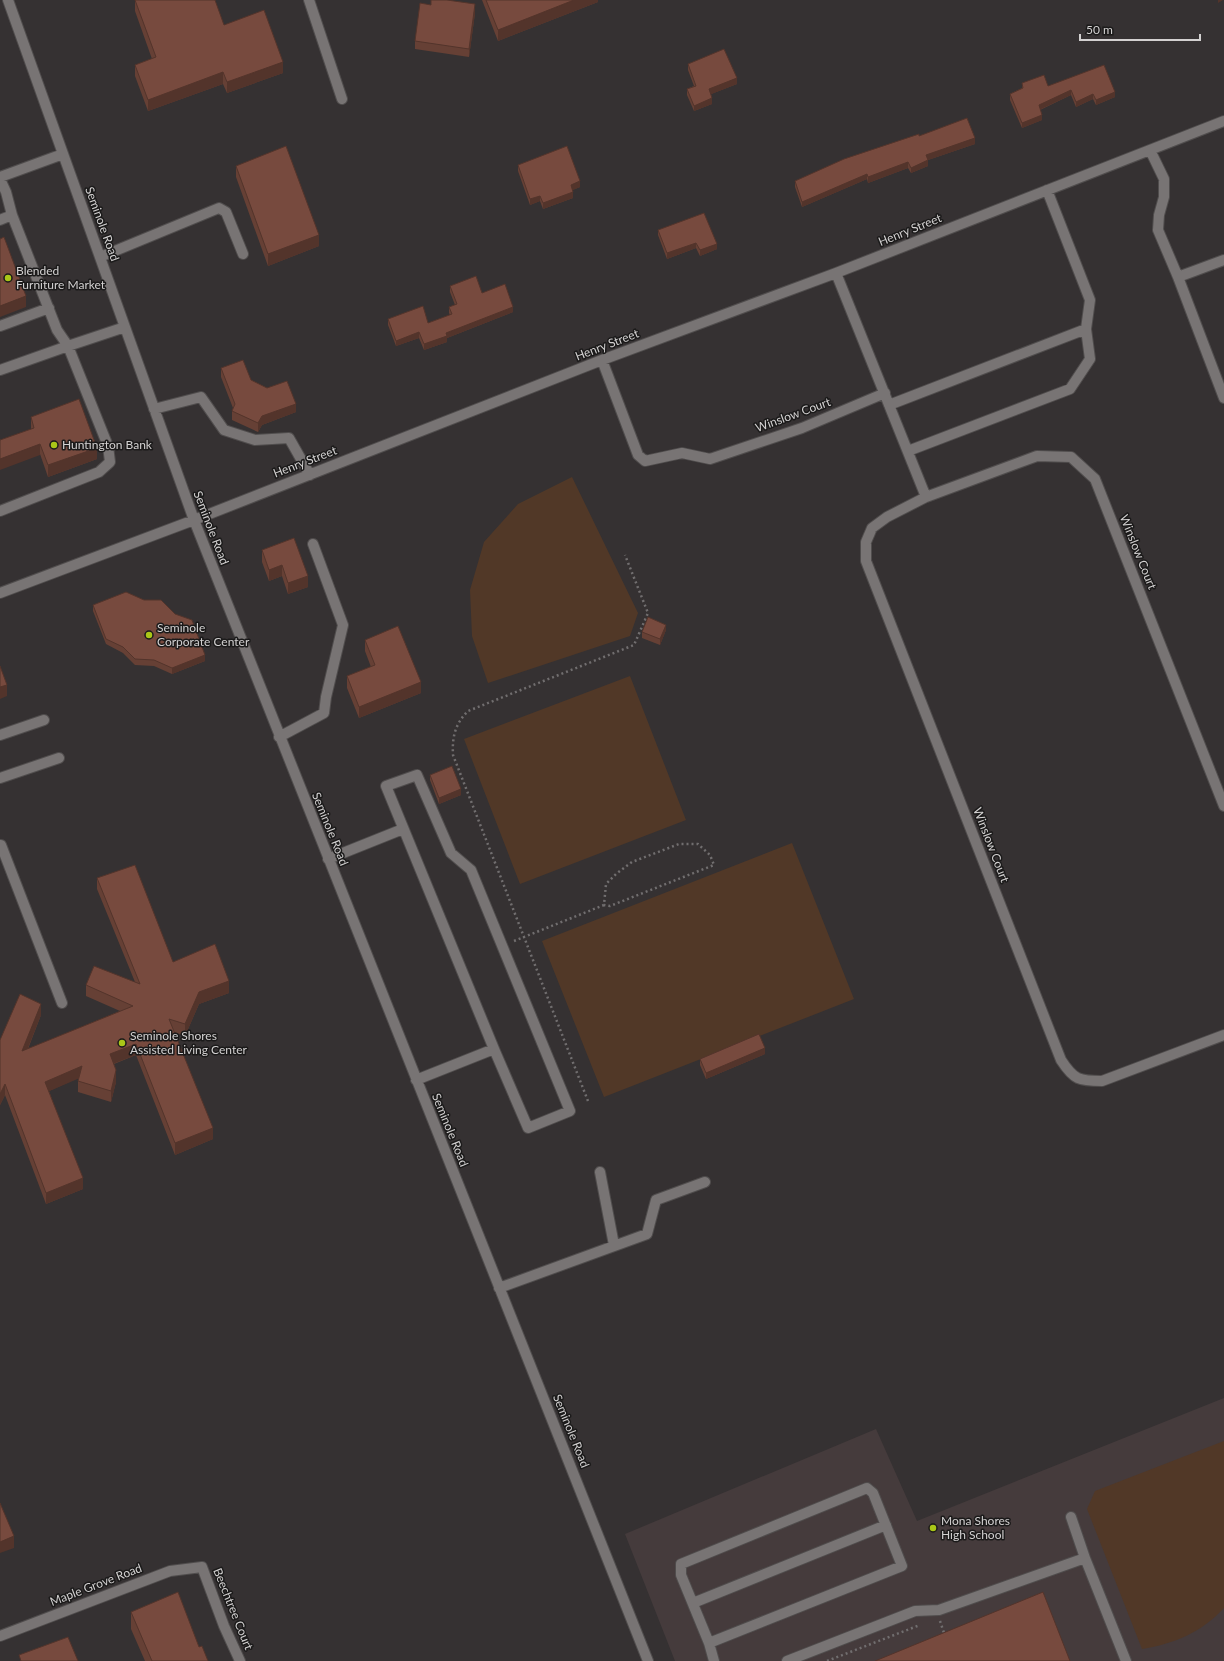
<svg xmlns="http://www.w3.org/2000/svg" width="1224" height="1661" viewBox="0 0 1224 1661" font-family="Lato,sans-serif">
  <rect width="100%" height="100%" fill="#353132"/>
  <path fill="#453b3c" d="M1224,1398V1661H675L625,1534L876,1429L917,1521Z"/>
  <path fill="#513827" d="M572,477L638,613L630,636L488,683L472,636L470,590L484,542L518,504Z
    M630,676L686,820L520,884L464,739Z
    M792,843L854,999L604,1097L542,941Z
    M1224,1441V1608C1202,1632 1174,1644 1142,1649L1087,1509L1095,1491Z"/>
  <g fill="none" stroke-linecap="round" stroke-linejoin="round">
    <defs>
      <path id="minor" d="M8,0L194,520L648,1661
        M309,0L342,99
        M1150,150L1164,179V197L1159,215L1158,230L1178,277L1224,398
        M0,177L63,154
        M0,179L6,192L12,215L0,220
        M12,215L57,330L68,346L125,327
        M100,257L219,208L226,212L243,254
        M836,273L926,497
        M1178,277L1224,260
        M0,326L49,308
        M602,360L638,455L645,461L682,453L710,459L802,428L885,393
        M0,370L68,346L108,446L110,462L99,472L0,511
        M889,405L1086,329L1090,300L1047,190
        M154,409L201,397L224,430L255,440L289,438L310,475
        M908,451L1070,389L1090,359L1086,329
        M0,593L194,520L602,360L836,273L1224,121
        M0,735L44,720
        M279,737L324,713L326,697L343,625L313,544
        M0,778L59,758
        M1224,806L1095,479L1071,457L1037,456L926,497L887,517L872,528L866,542V561L1061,1060C1074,1080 1079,1081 1102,1081L1224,1035
        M1,845L62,1003
        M328,859L403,829
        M416,1080L494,1049L528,1128L570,1111L471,870L451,853L417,775L386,786L494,1049
        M600,1172L614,1245
        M499,1288L647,1234L656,1200L705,1182
        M1071,1517L1085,1558L1126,1661
        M693,1603L886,1525
        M0,1636L170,1571L202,1567L224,1626L240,1661
        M709,1643L902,1566L873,1493L867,1488L681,1564V1575L709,1643L714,1661
        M787,1661L915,1611L939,1610L1085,1558"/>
    </defs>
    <use href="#minor" stroke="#504d4d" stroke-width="12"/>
    <path stroke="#716e6f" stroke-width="2.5" stroke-dasharray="2 3" stroke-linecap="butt" d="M514,941L604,905L606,884L616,874L632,862L679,844H698L710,855L714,865L610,906L604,905
      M588,1101L453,755C452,737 455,724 468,711L634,645L648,613L625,555
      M940,1621L945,1636
      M827,1661L920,1625"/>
    <use href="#minor" stroke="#787474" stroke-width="10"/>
  </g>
  <path fill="#664035" d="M135,0L224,25L283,73L227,93L223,84L148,111L135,76V65L152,59L135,11Z
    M482,0H598V2L498,41Z
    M475,13L469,57L415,49V41Z
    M688,64L737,84L711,94L712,104L694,111L687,95V89L694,86L688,70Z
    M1022,83L1048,86L1115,97L1096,105L1093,99L1076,107L1071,95L1040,110L1042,120L1022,128L1010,100V94L1022,88Z
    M919,136L975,144L928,160V166L911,173L908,168L868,183L867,179L802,207L795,187V181Z
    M518,165L580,187L572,190L573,198L543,209L540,201L530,205L518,171Z
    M236,166L319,246L268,266L236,177Z
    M658,230L717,249L700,256L696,248L667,259L658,235Z
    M450,286L482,293L513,312L447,338V342L424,350L419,338L396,346L388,325V319L428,323L450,315L449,313V307L455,305L450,292Z
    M221,368L251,380L267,388L296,412L262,425L258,432L232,420V411L233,408L221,377Z
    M31,417L97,459L48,477L31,428Z
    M294,538L308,587L288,594L282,576L269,581L262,562V550Z
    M93,605L205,661L172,674L154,666L135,665L123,653L106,644L93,611Z
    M666,630L660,645L642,638V632Z
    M365,640L421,693L359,718L347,688V676L371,667L365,651Z
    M430,775L461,795L439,804L430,780Z
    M97,878L173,962L229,993L199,1004L185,1036L174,1032L213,1139L175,1155L136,1055L114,1064L116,1082L111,1102L78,1092V1078L49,1091L83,1189L46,1204L5,1095L0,1105V1040L41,1015L28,1049L120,1011L86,996V985L135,982L97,889Z
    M765,1054L706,1079L700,1065V1059Z
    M131,1612L199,1647L208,1661H145L131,1629Z"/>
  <path fill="#53342b" d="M574,0H598V2L498,41V30Z
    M1218,0H1223L1218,3Z
    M475,4V13L469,57V49Z
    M283,62V73L227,93V82Z
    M223,72V84L148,111V100Z
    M737,78V84L709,95V89Z
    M1071,90V95L1039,110V105Z
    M1115,92V97L1096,105V100Z
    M1093,94V99L1076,107V102Z
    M712,98V104L694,111V106Z
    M1042,115V120L1022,128V123Z
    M975,138V144L928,160V166L911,173V168L926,155Z
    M908,162V168L868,183V177Z
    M867,174V179L802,207V202Z
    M580,181V187L571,191V185Z
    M573,192V198L543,209V203Z
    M540,196V201L530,205V199Z
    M319,235V246L268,266V254Z
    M696,243V248L667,259V253Z
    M717,244V249L700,256V250Z
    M26,296V307L0,317V306Z
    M513,307V312L447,338V342L424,350V344L446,333Z
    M419,332V338L396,346V341Z
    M296,404V412L262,425L258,432V423L262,416Z
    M40,444V455L0,470V459Z
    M97,448V459L48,477V465Z
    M282,565V576L269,581V570Z
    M308,576V587L288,594V583Z
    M666,625V630L660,645V639Z
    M205,655V661L172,674V668Z
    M421,682V693L359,718V707Z
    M7,685V696L0,699V687Z
    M461,789V795L439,804V798Z
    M229,981V993L199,1004L185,1036V1024L199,992Z
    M41,1004V1015L22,1063V1051Z
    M136,1044V1055L110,1065V1054Z
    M765,1048V1054L706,1079V1073Z
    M82,1066V1077L45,1093V1082Z
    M116,1070V1082L111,1102V1091Z
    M5,1084V1095L0,1105V1094Z
    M213,1128V1139L175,1155V1143Z
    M83,1178V1189L46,1204V1193Z
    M14,1536V1548L0,1553V1542Z"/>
  <path fill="#774a3e" stroke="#53342b" d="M135,0H215L224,25L264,10L283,62L227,82L223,72L148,100L135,65L156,57Z
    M431,0H447L475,4L469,49L415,41L420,3L431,5Z
    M486,0H574L498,30Z
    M724,49L737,78L709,89L712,98L694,106L687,89L696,86L688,64Z
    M1104,65L1115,92L1096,100L1093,94L1076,102L1071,90L1039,105L1042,115L1022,123L1010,94L1023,88L1022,83L1044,75L1048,86Z
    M967,118L975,138L926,155L928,160L911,168L908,162L868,177L867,174L802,202L795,181L844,159L919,134V136Z
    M286,146L319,235L268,254L236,166Z
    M567,146L580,181L571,185L573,192L543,203L540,196L530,199L518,165Z
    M704,213L717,244L700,250L696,243L667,253L658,230Z
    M4,237L26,296L0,306V239Z
    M476,276L482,293L505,284L513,307L446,333L447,336L424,344L419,332L396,341L388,319L423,306L428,323L452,314L449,307L457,304L450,286Z
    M243,360L251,380L267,388L287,381L296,404L262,416L258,423L232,411L235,404L221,368Z
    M79,399L97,448L48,465L40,444L0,459V440L34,428L31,417Z
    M294,538L308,576L288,583L282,565L269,570L262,550Z
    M126,592L144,600H161L175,614L192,620L205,655L172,668L154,660L135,659L123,647L106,639L93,605Z
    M648,617L666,625L660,639L642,632Z
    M398,626L421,682L359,707L347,676L375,665L365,640Z
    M0,666L7,685L0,687Z
    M452,766L461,789L439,798L430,775Z
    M135,865L173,962L215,944L229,981L199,992L185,1024L169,1019L213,1128L175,1143L136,1044L110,1054L116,1070L111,1091L78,1081L82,1066L45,1082L83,1178L46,1193L5,1084L0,1094V1040L20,994L41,1004L22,1051L133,1006L86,985L94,966L140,984L97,878Z
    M759,1034L765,1048L706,1073L700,1059Z
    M0,1503L14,1536L0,1542Z
    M178,1592L199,1647L202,1646L208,1661H152L131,1612Z
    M1043,1592L1070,1661H875Z
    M68,1637L78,1661H21L19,1655Z"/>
  <g fill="#aac718" stroke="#1b1a1a" stroke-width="1.5">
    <circle cx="8" cy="278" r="4"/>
    <circle cx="54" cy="445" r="4"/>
    <circle cx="149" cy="635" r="4"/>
    <circle cx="122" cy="1043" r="4"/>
    <circle cx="933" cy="1528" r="4"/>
  </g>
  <g text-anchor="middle" stroke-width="3" stroke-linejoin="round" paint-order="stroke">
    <g font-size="12" fill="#d3d1d1" stroke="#1b1a1a">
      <text transform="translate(102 224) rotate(70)" y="4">Seminole Road</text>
      <text transform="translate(910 230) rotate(-22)" y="4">Henry Street</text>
      <text transform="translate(607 345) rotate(-21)" y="4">Henry Street</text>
      <text transform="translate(793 415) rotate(-20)" y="4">Winslow Court</text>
      <text transform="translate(305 462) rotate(-21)" y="4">Henry Street</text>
      <text transform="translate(211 528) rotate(69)" y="4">Seminole Road</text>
      <text transform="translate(1138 552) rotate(68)" y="4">Winslow Court</text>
      <text transform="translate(330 829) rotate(68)" y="4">Seminole Road</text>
      <text transform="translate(991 845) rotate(69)" y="4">Winslow Court</text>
      <text transform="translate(450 1130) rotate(68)" y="4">Seminole Road</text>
      <text transform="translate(571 1431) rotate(68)" y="4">Seminole Road</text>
      <text transform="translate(96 1585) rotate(-21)" y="4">Maple Grove Road</text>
      <text transform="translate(233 1609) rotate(68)" y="4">Beechtree Court</text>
    </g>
    <g font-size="12" fill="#d3d1d1" stroke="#1b1a1a" text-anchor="start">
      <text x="16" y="275">Blended<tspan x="16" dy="14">Furniture Market</tspan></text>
      <text x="62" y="449">Huntington Bank</text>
      <text x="157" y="632">Seminole<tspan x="157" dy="14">Corporate Center</tspan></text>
      <text x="130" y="1040">Seminole Shores<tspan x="130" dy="14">Assisted Living Center</tspan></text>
      <text x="941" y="1525">Mona Shores<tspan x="941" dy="14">High School</tspan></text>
    </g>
  </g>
  <path d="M1080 34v6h120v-6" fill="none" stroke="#d3d1d1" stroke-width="2"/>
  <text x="1086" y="34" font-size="12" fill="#d3d1d1" stroke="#1b1a1a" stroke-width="3" paint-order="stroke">50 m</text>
</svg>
